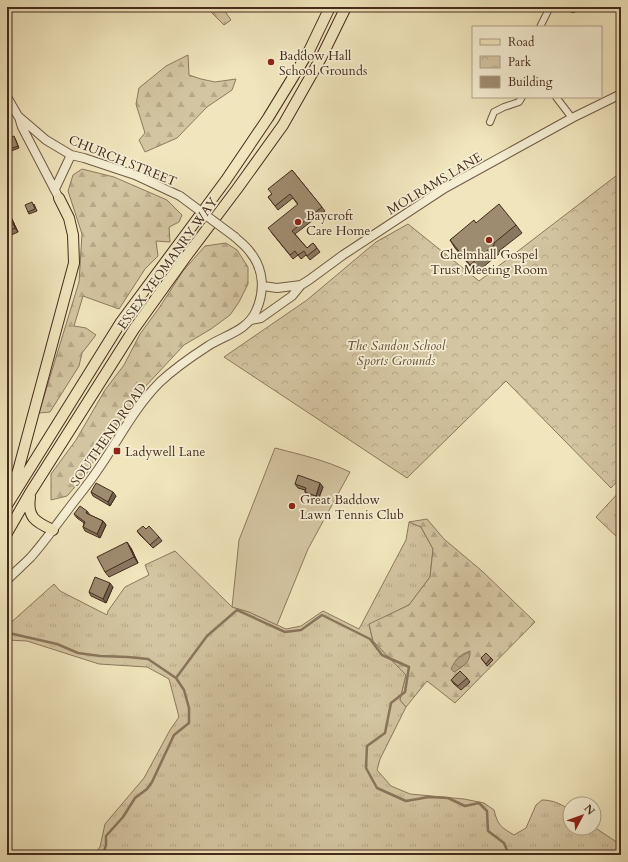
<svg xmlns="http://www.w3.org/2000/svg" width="628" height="862" viewBox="0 0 628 862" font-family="Cardo,serif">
  <defs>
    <pattern id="grass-tufts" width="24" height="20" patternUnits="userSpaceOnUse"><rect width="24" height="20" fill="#d3c5a1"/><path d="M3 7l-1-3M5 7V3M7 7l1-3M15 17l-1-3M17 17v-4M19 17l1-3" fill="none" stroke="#b6a98a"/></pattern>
    <pattern id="forest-firs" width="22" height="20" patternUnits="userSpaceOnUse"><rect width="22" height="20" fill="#d3c5a1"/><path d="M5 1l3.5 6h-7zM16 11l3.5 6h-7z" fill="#b6a98a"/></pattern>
    <pattern id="park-crowns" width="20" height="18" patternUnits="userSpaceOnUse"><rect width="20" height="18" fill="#d3c5a1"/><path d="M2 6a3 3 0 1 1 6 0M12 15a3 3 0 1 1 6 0" fill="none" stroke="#b6a98a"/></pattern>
    <pattern id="water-waves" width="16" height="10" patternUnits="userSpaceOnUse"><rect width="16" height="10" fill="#b6a686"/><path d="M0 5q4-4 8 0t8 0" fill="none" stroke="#96876d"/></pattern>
  </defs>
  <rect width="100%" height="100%" fill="#f0e5bc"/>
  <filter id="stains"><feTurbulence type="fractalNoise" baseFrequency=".005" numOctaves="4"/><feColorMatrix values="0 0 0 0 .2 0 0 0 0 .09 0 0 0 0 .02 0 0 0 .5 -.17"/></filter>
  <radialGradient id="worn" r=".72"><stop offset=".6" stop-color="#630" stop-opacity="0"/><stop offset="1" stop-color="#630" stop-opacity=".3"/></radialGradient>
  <path fill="url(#grass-tufts)" stroke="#8c785f" d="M621,490V541L596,517Z
    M409,522L421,527L433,549L430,577L409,605L369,625L373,641L406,675L400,700L406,707L380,759L377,770L391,786L410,794L464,799L484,803L494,810C498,826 501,827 514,835L526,828L536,805L542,800C553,800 561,804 570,810V828H594V827L621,845V855H93L100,847L105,824L144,778L170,730L179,717L169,679L147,667L99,664L27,641L7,640V626L54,584L60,591L107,615L108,611L125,587L149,575L145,565L175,551L232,607L249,612L286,629L301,626L323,611L359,629L406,540Z"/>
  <path fill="url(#forest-firs)" stroke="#8c785f" d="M206,7H222L231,20L224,25Z
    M188,55L189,75L201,79L215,82L236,79L232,90L207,107L177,138L145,152L139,140L145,133L136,104L139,88L166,66Z
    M82,169L114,177L167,200L182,215L179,222L169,227L170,242L156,241L158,256L145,269L119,309L83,296L74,326L86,328L96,335L82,353L79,366L50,412L39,413L79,282L82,234L68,191L73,175Z
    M226,243L237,250L248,267V284L239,302L230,315L211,329L184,345L143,389L107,439L87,473L67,496L51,500V474L76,440L105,390L124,365L140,334L159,308L183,271L205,246Z
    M427,519L444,539L482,571L535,622L455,703L427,681L406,707L400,700L406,675L373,641L369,624L409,605L430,577L433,549L421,527L409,522Z"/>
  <path fill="url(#park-crowns)" stroke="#8c785f" d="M621,172V477L611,488L506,381L407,478L224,357L307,300L376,242L408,224L479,281Z"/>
  <path fill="#d3c5a1" stroke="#8c785f" d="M275,448C302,455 325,460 350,472L308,549L277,625L249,612L232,607L239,540Z"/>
  <path fill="url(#water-waves)" stroke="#89755c" d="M470,651C471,662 462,667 454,672L451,669C456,659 459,655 470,651Z"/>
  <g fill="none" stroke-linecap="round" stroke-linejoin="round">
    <path stroke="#89755c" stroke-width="2.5" d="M7,633L13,634L57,644L78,653L100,656L128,657L148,659L176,678
      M103,855L106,845V836L123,817L135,798L147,789L152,782L174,735L189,723V708L184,690L176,678L207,636L237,610L285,632L301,630L322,615L370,639L382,655L409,667L405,692L391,703L385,733L367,746L366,768L377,788L406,801L429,797L448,798L465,806L479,803L487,811L488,831L504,843L509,855"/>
    <defs>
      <path id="minor" d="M573,9L576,7
        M540,27L548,11
        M556,97L572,118
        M490,122L494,112L504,107L519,102L522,97"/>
      <path id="tertiary" d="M7,97L18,116L46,140L71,155L84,158L135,175L180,196
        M19,117L22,127L59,198
        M55,189L71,155
        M263,286L277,288L301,285L309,280L343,255L445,188L572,118L621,94
        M251,320L261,318L292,296L301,285
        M7,580C15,572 23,565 31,557C45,541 57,524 70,507C79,495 89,483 97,471C118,441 134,408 160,382C175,368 191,357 208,346C225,335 247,331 256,311C265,291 264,269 250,252C246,246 240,242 235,237"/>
      <path id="primary" d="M10,492L18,471L74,263L73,235L69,218L59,198
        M30,497C27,517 35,522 53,530
        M7,505L121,322L226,180L268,118L309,51L330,7
        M7,533L30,493L134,329L185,258L237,189L283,125L321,58L346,7"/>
    </defs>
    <use href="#minor" stroke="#705a45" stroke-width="8"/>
    <use href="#tertiary" stroke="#705a45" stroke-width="10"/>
    <use href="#primary" stroke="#452b1d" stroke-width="12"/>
    <use href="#minor" stroke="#f5eed3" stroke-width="6"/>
    <use href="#tertiary" stroke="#f5eed3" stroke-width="8"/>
    <use href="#primary" stroke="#f0e5bc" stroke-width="10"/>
    <defs>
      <path id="tertiary-bridge" d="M180,196L235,237"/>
    </defs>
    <use href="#tertiary-bridge" stroke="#705a45" stroke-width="10" stroke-linecap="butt"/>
    <use href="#tertiary-bridge" stroke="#f5eed3" stroke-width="8"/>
  </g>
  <path fill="#887860" stroke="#452b1d" d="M15,138L19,148L11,151L10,149Z
    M292,170L325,211L295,234L307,248L313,243L320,252L310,260L306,255L301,259L298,255L293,259L271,232L298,205L293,198L278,210L268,197L272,194Z
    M34,204L37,211L29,214L28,212Z
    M7,213H8L11,217L18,232L7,237Z
    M476,223L516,225L522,233L499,251L500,253L476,273L455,248L450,240Z
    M295,484L323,487L318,500L307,496L305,492V490L298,488Z
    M91,492L116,496L110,506L93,496Z
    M74,514L90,515L103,521L106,525L100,538L85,531L83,527L84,523L77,518Z
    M146,529L159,537L162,541L153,548L140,535L137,531Z
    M131,548L138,563L109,577L105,572Z
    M113,587L106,603L91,596L89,592Z
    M481,658H491L493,660L487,666Z
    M467,678L470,682L461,690L454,684L451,680Z"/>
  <path fill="#6f624e" stroke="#452b1d" d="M8,213L11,217L18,232L15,228Z
    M320,483L323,487L318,500L316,496Z
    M113,492L116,496L110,506L108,502Z
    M87,511L90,515L89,517L86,513Z
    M103,521L106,525L100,538L97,534Z
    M127,542L131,548L138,563L134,557Z
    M110,583L113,587L106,603L103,599Z"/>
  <path fill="#9e8c70" stroke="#452b1d" d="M14,136L18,146L10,149L7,142V139Z
    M292,170L322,207L292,231L307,248L313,243L317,248L307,256L304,251L298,255L295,251L290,255L268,228L298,204L290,194L275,206L268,197L272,194L268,189Z
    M32,202L35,209L28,212L25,205Z
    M499,204L516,225L494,243V245L470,265L450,240L474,220L476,223Z
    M7,213H8L15,228L7,232Z
    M298,475L320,483L316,496L305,492L306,488L295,484Z
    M96,483L113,492L108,502L91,492Z
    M80,506L87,511L86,513L103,521L97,534L83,527L85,522L74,514Z
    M143,526L146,529L149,526L159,537L150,545L137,531Z
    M127,542L134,557L105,572L97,557Z
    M95,577L110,583L103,599L89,592Z
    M486,653L491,658L486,664L481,658Z
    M460,671L467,678L458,686L451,680Z"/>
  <g fill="#8f2418" stroke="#f5eed3" stroke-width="1.5">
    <circle cx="271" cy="62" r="4"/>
    <circle cx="298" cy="222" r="4"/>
    <circle cx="489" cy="240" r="4"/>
    <rect x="113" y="447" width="8" height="8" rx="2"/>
    <circle cx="292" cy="506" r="4"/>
  </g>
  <g text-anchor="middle" stroke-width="3.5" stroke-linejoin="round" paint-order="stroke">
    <g font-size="13" fill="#452b1d" stroke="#f5eed3" text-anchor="start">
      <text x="279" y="60">Baddow Hall<tspan x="279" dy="15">School Grounds</tspan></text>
      <text x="306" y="220">Baycroft<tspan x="306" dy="15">Care Home</tspan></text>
      <text x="489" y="259" text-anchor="middle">Chelmhall Gospel<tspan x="489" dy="15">Trust Meeting Room</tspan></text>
      <text x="125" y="456">Ladywell Lane</text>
      <text x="300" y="504">Great Baddow<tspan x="300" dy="15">Lawn Tennis Club</tspan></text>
    </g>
    <g font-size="13" fill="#452b1d" stroke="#f5eed3">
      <text transform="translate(123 160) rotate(22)" y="5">CHURCH STREET</text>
      <text transform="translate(434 183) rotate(-31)" y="5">MOLRAMS LANE</text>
      <text transform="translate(167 263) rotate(-54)" y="5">ESSEX YEOMANRY WAY</text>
      <text transform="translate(108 434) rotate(-55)" y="5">SOUTHEND ROAD</text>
    </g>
    <g font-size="13" font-style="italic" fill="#614a37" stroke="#f5eed3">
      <text x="396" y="350">The Sandon School<tspan x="396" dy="15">Sports Grounds</tspan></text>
    </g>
  </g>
  <rect width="628" height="862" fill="none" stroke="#f0e5bc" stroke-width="24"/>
  <rect x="8" y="8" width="612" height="846" fill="none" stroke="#452b1d" stroke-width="2"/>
  <rect x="12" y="12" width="604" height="838" fill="none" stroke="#452b1d"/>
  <rect x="472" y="26" width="130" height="72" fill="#f5eed3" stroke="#afa08a"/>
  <rect x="480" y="39" width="20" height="6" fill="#f0e5bc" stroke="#afa08a"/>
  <text x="508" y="46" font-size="12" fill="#452b1d">Road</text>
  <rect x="480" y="56" width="20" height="12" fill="url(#park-crowns)" stroke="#afa08a"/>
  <text x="508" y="66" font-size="12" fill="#452b1d">Park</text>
  <rect x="480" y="76" width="20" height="12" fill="#9e8c70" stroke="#afa08a"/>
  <text x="508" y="86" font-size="12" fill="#452b1d">Building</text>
  <g transform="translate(582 816) rotate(49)"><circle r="19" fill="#f5eed3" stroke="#afa08a"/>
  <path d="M0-3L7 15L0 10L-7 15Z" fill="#8f2418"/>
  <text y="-6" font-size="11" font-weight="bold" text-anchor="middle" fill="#452b1d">N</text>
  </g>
  <rect width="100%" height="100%" filter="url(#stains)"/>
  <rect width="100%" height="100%" fill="url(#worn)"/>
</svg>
